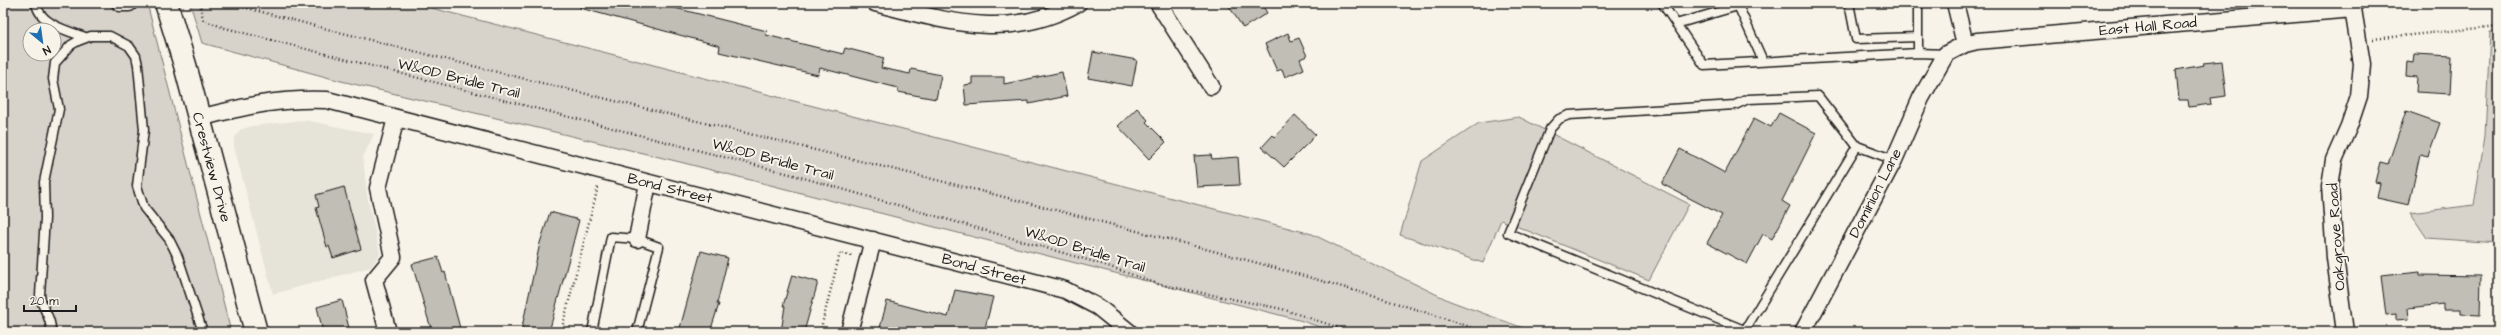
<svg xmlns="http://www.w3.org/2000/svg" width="2501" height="335" viewBox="0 0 2501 335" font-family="'Architects Daughter',sans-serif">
  <rect width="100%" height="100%" fill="#f7f3e8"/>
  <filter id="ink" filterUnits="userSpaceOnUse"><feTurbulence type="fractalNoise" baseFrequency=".025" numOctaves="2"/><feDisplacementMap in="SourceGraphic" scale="8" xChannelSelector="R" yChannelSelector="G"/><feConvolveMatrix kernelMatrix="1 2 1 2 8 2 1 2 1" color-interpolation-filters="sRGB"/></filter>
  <g filter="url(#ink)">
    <path fill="#e6e3d9" d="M304,120L374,134L363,157L367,195L380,254L371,267L273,294L234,147V139L240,130L252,126Z"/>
    <path fill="#d7d3cb" stroke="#7a7874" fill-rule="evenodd" d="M3,3H147L231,332H3ZM30,30H54V54H30Z
      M190,3H412L1312,234L1450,301L1534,332H1335L1299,320L680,162L337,80L202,43Z
      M2498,31V243L2427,238L2410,213L2474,205L2485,136L2490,32Z
      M1519,117L1689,204L1649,280L1501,220L1483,263L1400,235L1422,161L1479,123Z"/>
    <path fill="#c0beb5" stroke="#1c1c1c" d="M581,3H655L767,31L766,35L843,54L845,48L884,58L881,68L910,74L911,69L941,75L936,99L898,92V88L820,68L818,75L719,52L720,46L580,8Z
      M1227,3H1261L1267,13L1243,28Z
      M1288,33L1291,41L1299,38L1307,56L1300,59L1304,69L1285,77L1282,69L1277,71L1265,44Z
      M1093,52L1137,60L1132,86L1088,78Z
      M2414,54L2452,56L2450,94L2416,92L2417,77L2406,76L2407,61L2413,62Z
      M2222,61L2226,96L2210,98L2211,104L2189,107L2188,100H2179L2176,70L2204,65L2203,63Z
      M1062,72L1067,96L1029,104V101L966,105L964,85L972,84V77H1004V84Z
      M1137,108L1148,120L1146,122L1166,142L1149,159L1118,126Z
      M2406,111L2440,123L2428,156L2420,154L2409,205L2377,198L2380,183L2375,182L2380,162L2388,164Z
      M1779,113L1816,133L1782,201L1790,206L1772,239L1763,234L1747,264L1707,243L1722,215L1662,184L1680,149L1725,173L1754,118L1771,127Z
      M1295,115L1316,135L1284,167L1262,147L1273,135L1275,137Z
      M1211,155L1212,159L1238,157L1240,185L1197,187L1194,156Z
      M344,187L361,249L333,258L329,246L327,247L316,208L319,207L316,195Z
      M550,212L579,220L571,251L549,332H521L540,243Z
      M701,251L728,258L717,304H719L710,332H683V329L680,328Z
      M438,257L443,273L445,272L461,332H432L426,312L412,264Z
      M2420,272V275L2481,276L2480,315L2460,314V310H2443V304L2408,308L2409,319L2396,320V314L2386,315L2381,276Z
      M792,275L818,282L804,332H781L785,306H783Z
      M955,290L993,297L984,332H895L880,328L887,301L948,317Z
      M342,300L350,332H323L317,307Z"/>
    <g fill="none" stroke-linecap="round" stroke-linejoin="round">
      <defs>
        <path id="service" d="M36,3C39,24 68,31 85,37
          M1662,3L1704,65L1918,53
          M1737,3L1763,61
          M1849,3L1856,39L1918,37
          M1918,3V53L1946,54
          M1676,24L1738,6
          M1745,330L1857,146
          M51,332C52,317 41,308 40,295L45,218L44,182L59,109L53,79L55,63L71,45L78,41L91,36H110L129,46L136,56L138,65L144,130L137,186L144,208L169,239L178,257L203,332
          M592,332L611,237L637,239L659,247L637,332
          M1749,332L1508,233L1550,129L1559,119L1569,115L1735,105L1748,99L1818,96L1857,146L1894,160"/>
        <path id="minor" d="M120,3H129
          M875,3C946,21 1008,42 1078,3
          M1158,3L1211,86
          M1955,3L1965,44
          M199,118C245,106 280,98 327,100L1065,290L1098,307L1129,332
          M637,239L648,183
          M388,332L374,280L393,257L378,188L396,118
          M849,332L873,240
          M1803,332L1894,160L1921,98L1946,54L1965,44L1977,41L2353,9
          M2345,332L2335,258L2330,186L2334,160L2349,126L2359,96L2362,64L2352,3"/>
        <path id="secondary" d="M166,3L185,65L256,332"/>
      </defs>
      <use href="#service" stroke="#1c1c1c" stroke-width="11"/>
      <use href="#minor" stroke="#1c1c1c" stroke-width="19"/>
      <use href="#secondary" stroke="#1c1c1c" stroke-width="25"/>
      <path stroke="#1c1c1c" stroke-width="2.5" stroke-dasharray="1 3" stroke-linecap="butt" d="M200,3L203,20L225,28L790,174L1105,265L1158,284L1282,309L1352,332
        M228,3C491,73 756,134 1020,201C1176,241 1333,280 1485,332
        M2373,39L2498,26
        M561,332L598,187
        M820,332L840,253L853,256"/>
      <use href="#service" stroke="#f7f3e8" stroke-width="8"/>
      <use href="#minor" stroke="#f7f3e8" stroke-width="16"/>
      <use href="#secondary" stroke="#f7f3e8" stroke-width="22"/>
    </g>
  </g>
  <g text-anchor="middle" stroke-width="4" stroke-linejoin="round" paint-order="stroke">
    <g font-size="15" fill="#1c1c1c" stroke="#f7f3e8">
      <text transform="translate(2148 26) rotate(-5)" y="5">East Hall Road</text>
      <text transform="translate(459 78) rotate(14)" y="5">W&amp;OD Bridle Trail</text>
      <text transform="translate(773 159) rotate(15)" y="5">W&amp;OD Bridle Trail</text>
      <text transform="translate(212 167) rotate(75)" y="5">Crestview Drive</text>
      <text transform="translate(670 188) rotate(14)" y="5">Bond Street</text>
      <text transform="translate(1875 193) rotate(-63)" y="5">Dominion Lane</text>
      <text transform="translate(2336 237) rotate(-94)" y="5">Oakgrove Road</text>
      <text transform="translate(1085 249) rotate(17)" y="5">W&amp;OD Bridle Trail</text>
      <text transform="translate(984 269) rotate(15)" y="5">Bond Street</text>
    </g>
  </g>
  <rect width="2501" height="335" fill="none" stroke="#f7f3e8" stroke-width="16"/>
  <rect x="8" y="8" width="2485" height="319" fill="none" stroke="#1c1c1c" stroke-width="1.5" filter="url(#ink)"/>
  <g transform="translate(42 42) rotate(151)"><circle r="19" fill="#f7f3e8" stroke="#9f9d96"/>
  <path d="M0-3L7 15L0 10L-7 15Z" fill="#1f6fb2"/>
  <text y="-6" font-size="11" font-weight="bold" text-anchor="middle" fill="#1c1c1c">N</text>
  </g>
  <path d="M24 305v6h52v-6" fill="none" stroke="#1c1c1c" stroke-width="2"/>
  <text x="30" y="305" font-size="12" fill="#1c1c1c" stroke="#f7f3e8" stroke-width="3" paint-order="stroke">20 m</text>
</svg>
